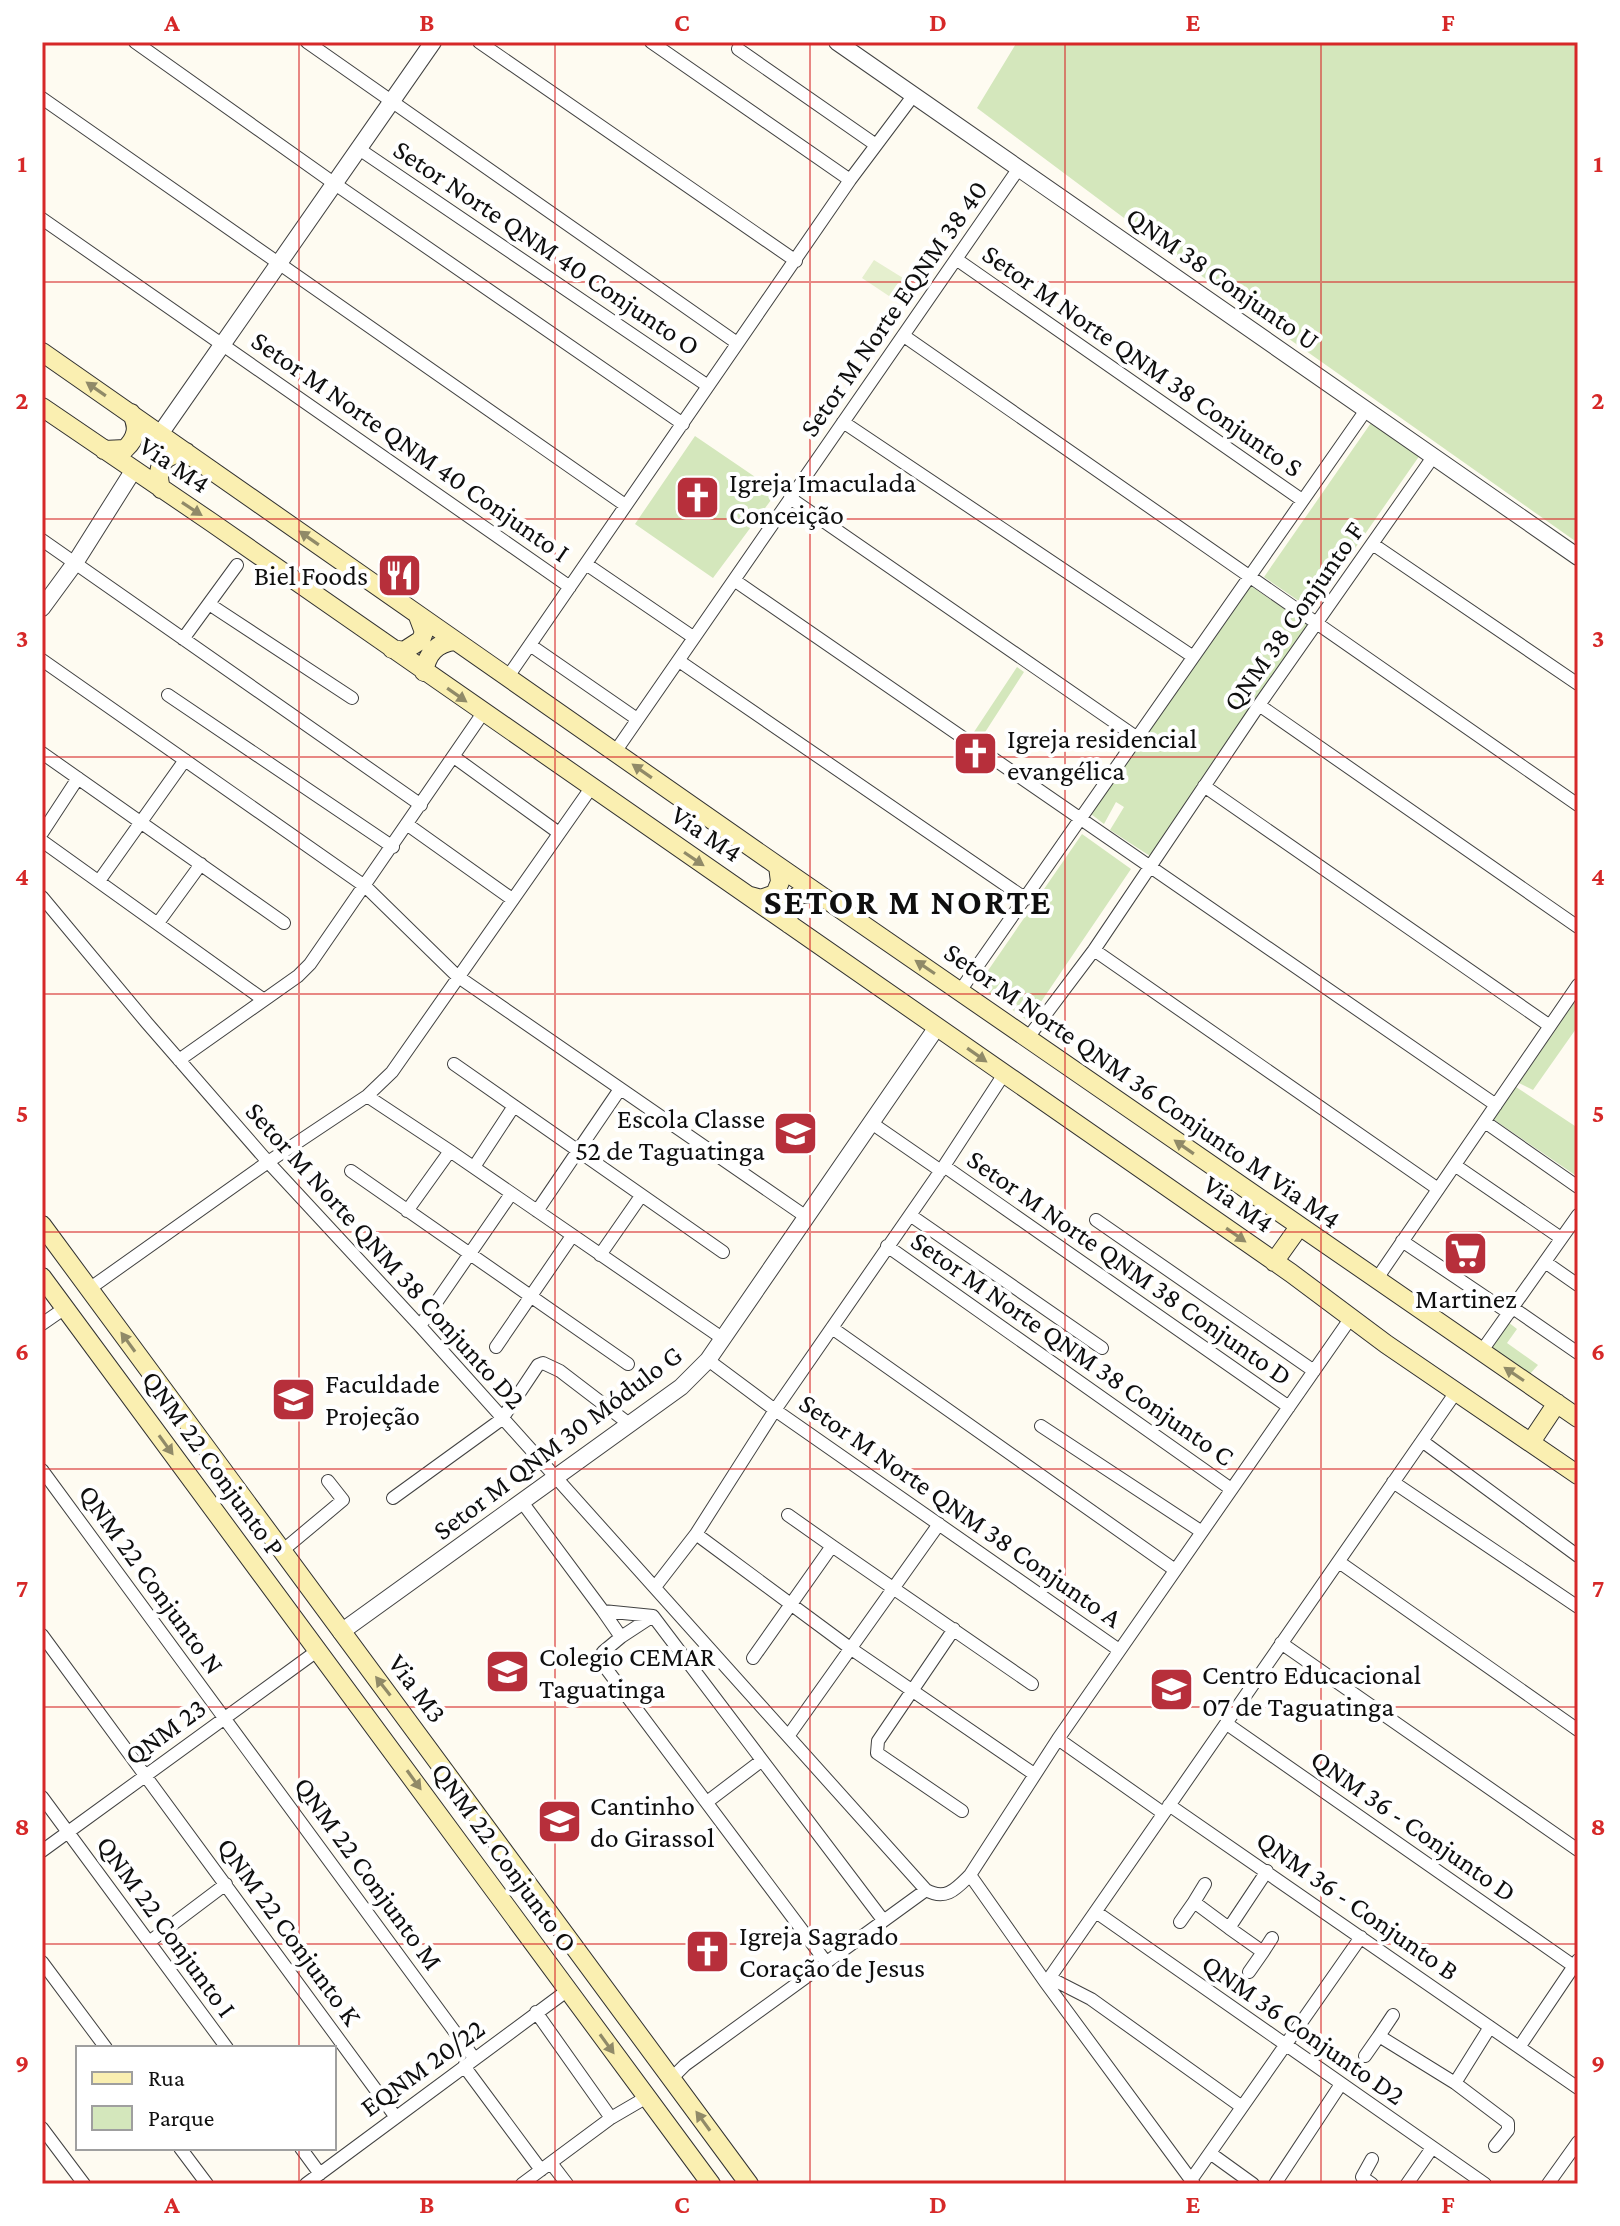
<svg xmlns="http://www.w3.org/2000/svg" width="1620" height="2226" viewBox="0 0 1620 2226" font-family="'Crimson Pro',serif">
  <rect width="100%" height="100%" fill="#fefbf1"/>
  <path fill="#d4e7bc" d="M1017,42H1578V543L1227,295L977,108Z
    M1373,420L1420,455L1312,610L1264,577Z
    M695,436L777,492L713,578L635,524Z
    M1251,586L1309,626L1150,856L1110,830L1124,807L1116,802L1104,824L1091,814Z
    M1017,667L1024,672L980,740L972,735Z
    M1082,834L1131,869L1028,1021L978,985Z
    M1578,997V1026L1533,1090L1519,1083Z
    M1516,1087L1578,1128V1177L1493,1119Z
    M1508,1322L1517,1329L1507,1343L1538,1365L1529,1375L1491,1347Z"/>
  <path fill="#e5efce" d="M874,260L911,283L898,302L862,278Z"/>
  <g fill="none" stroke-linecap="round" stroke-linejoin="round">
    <defs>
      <path id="minor" d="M135,42L335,184L683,424
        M307,42L737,343
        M479,42L796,261
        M651,42L850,180
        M738,49L876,145
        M42,98L625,505
        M359,149L708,386
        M42,219L570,587
        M956,259L1302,500
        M904,336L1578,805
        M843,422L1192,656
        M790,498L1136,737
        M42,540L421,805
        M1374,545L1578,684
        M586,564L693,637
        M734,580L1496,1105
        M209,604L352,698
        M183,639L237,565
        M530,645L637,719
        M42,660L366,887L457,976L805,1216
        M679,661L1026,899
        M507,678L850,180L913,96
        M168,695L393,847
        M1259,705L1578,927
        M615,752L1019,168
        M42,753L284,923
        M454,757L559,833
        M1204,786L1550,1026
        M408,825L512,899
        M42,833L78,778
        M42,841L264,1000
        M99,881L185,760
        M42,897L147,1023L268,1162L420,1326L926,1890C946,1901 956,1889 970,1875L1058,1739L1350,1319
        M158,923L201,864
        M1094,950L1438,1189
        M960,991L1366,410
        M1027,1039L1094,950L1259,705L1433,457
        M179,1060L298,976L310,964L483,713
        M454,1064L723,1252
        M367,1096L450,1151L722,1338
        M870,1122L941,1171
        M1485,1122L1578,1187
        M944,1166L1289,1407
        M1456,1166L1561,1238
        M474,1167L514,1106
        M351,1171L628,1364
        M407,1211L450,1151
        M537,1211L620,1089
        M910,1215L1102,1348
        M1096,1220L1314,1371
        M1402,1241L1509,1313
        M887,1246L1231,1489
        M600,1255L641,1196
        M1545,1262L1578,1285
        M1376,1280L1578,985
        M89,1289L268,1162L367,1096L392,1072L591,788
        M1513,1308L1578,1353
        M42,1324L65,1308
        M420,1326L511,1194
        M832,1328L1175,1570
        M496,1347L572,1236
        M1481,1352L1578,1215
        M708,1360L775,1410L1119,1650
        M1041,1426L1202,1532
        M1422,1441L1578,1556
        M42,1470L474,2058
        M1393,1482L1578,1607
        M393,1498L502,1419L538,1365L543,1363L560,1371L628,1423
        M522,1502L603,1611L653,1616L883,1920
        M696,1534L850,1648L1034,1774
        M832,1546L1032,1684
        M282,1551L343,1500L328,1481
        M1339,1562L1578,1730
        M655,1587L696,1534L775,1410L944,1166L1004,1074
        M603,1611L621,1637L603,1652L602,1663L826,1962
        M954,1629L878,1741L877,1753L962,1811
        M42,1635L395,2116
        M621,1637L653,1616
        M1281,1643L1578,1850
        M753,1658L832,1546L788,1515
        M1227,1724L1578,1969
        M789,1735L939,1524
        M1058,1739L1163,1813
        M42,1797L227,2048
        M707,1802L761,1761
        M1169,1805L1578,2088
        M42,1851L317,1651
        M970,1875L1046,1983L1194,2184
        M1194,1902L1205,1884
        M1096,1912L1485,2184
        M1180,1922L1194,1902L1229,1928
        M149,1942L226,1884
        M1263,1952L1272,1938
        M42,1962L106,2048
        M1249,1972L1263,1952L1229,1928L1267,1871
        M1050,1978L1091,1999L1242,2107
        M1046,1983L1456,1392
        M536,2012L611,2118
        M1393,2015L1379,2036L1455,2083
        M1490,2027L1455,2083L1508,2123V2130L1495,2146
        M1520,2046L1578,1960
        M1365,2056L1379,2036
        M464,2066L541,2170
        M671,2079L685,2065L926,1890
        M42,2128L84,2184
        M180,2148L207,2184
        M301,2148L320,2174
        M1210,2153L1253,2184
        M1372,2159L1362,2177L1372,2184
        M551,2163L567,2184
        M1191,2180L1361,1937
        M306,2184L568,1990
        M522,2184L611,2118L647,2097
        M1275,2184L1341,2084
        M1407,2184L1432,2148
        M1548,2184L1578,2142"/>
      <path id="tertiary" d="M837,42L1578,557
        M160,434L433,42
        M42,608L75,563L133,471
        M341,1632L681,1387L708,1360L937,1027"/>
      <path id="secondary" d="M42,352L778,866L1578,1418
        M42,407L211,522L1291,1273L1386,1344L1578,1475
        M104,450L125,449C137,438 139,426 131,413
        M161,489C155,466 162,455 186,452
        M392,649L404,651L421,640L424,632L418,616
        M424,672C427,654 436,643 455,641
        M750,896L761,899L775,894L780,882L778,866
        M789,924C786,902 795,889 818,895
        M42,1225L749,2184
        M1274,1262L1299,1227
        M42,1277L711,2184
        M1531,1442L1557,1403"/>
    </defs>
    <use href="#minor" stroke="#424242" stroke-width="14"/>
    <use href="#tertiary" stroke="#424242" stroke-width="18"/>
    <use href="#secondary" stroke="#313131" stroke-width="20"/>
    <use href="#minor" stroke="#fff" stroke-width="12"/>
    <use href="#tertiary" stroke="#fff" stroke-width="16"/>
    <use href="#secondary" stroke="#faefb1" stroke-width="18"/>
  </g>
  <defs><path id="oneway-solid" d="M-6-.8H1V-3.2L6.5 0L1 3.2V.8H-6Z" transform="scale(2)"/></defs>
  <g fill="#908a68">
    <use href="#oneway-solid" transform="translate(96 389) rotate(-145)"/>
    <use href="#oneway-solid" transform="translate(192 509) rotate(33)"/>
    <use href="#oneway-solid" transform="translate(309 538) rotate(-145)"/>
    <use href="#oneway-solid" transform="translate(457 695) rotate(35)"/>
    <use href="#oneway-solid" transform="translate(642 771) rotate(-145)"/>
    <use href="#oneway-solid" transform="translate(694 859) rotate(34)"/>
    <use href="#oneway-solid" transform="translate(925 967) rotate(-146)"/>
    <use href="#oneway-solid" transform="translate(977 1055) rotate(35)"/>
    <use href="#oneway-solid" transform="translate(1184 1147) rotate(-145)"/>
    <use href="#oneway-solid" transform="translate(1236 1235) rotate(35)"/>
    <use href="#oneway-solid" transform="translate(128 1342) rotate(-126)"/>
    <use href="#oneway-solid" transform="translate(1514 1374) rotate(-146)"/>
    <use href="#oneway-solid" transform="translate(166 1445) rotate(54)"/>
    <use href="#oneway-solid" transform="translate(383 1686) rotate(-128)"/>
    <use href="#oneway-solid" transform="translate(414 1780) rotate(54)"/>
    <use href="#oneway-solid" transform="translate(607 2044) rotate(54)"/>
    <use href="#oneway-solid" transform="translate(703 2121) rotate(-126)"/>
  </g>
  <path fill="none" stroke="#d62828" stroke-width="2" stroke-opacity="0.55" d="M299,42V2048M555,42V2184M810,42V2184M1065,42V2184M1321,42V2184M42,282H1578M42,519H1578M42,757H1578M42,994H1578M42,1232H1578M42,1469H1578M42,1707H1578M42,1944H1578M299,2148V2184"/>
  <defs>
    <symbol id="church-square" viewBox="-11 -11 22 22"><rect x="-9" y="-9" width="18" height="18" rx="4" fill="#b72f3b" stroke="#fff"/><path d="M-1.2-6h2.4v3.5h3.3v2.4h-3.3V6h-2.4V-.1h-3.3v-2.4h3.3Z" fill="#fff"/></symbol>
    <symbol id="restaurant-square" viewBox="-11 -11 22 22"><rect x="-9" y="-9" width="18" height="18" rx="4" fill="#b72f3b" stroke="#fff"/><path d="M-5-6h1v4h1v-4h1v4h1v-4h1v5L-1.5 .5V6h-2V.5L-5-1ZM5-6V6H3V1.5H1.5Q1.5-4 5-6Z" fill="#fff"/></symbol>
    <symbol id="school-square" viewBox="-11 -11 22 22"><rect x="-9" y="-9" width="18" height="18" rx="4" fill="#b72f3b" stroke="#fff"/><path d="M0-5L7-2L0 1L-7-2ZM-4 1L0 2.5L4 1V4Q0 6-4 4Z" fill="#fff"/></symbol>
    <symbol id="supermarket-square" viewBox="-11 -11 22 22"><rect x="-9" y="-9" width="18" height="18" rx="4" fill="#b72f3b" stroke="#fff"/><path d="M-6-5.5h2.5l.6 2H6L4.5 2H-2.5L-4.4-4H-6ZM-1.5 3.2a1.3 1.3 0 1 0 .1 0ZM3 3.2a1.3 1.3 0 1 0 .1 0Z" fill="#fff"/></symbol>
    <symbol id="university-square" viewBox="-11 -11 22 22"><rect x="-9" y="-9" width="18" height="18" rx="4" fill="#b72f3b" stroke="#fff"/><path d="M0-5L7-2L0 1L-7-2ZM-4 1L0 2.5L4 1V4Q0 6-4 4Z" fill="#fff"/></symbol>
  </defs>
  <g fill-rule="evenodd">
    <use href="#church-square" x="672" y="472" width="51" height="51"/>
    <use href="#restaurant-square" x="374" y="550" width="51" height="51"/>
    <use href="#church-square" x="950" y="728" width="51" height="51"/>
    <use href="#school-square" x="770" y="1108" width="51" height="51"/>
    <use href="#supermarket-square" x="1440" y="1228" width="51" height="51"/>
    <use href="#university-square" x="268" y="1374" width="51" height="51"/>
    <use href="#school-square" x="482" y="1646" width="51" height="51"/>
    <use href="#school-square" x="1146" y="1664" width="51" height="51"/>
    <use href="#school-square" x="534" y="1796" width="51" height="51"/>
    <use href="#church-square" x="682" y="1926" width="51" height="51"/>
  </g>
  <g text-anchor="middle" stroke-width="8" stroke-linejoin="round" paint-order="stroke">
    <g font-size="28" fill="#0f0f0f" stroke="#fff">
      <text transform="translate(547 247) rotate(34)" y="10">Setor Norte QNM 40 Conjunto O</text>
      <text transform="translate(1223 278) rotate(35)" y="10">QNM 38 Conjunto U</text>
      <text transform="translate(893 308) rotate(-55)" y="10">Setor M Norte EQNM 38 40</text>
      <text transform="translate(1143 360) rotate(35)" y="10">Setor M Norte QNM 38 Conjunto S</text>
      <text transform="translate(411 446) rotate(35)" y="10">Setor M Norte QNM 40 Conjunto I</text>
      <text transform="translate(175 464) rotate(34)" y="10">Via M4</text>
      <text transform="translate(1293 616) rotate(-55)" y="10">QNM 38 Conjunto F</text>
      <text transform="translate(707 833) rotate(34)" y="10">Via M4</text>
      <text transform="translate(1143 1085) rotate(35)" y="10">Setor M Norte QNM 36 Conjunto M Via M4</text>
      <text transform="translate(1239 1203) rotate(35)" y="10">Via M4</text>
      <text transform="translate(386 1255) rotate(48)" y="10">Setor M Norte QNM 38 Conjunto D2</text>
      <text transform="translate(1130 1267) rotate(35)" y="10">Setor M Norte QNM 38 Conjunto D</text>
      <text transform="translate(1073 1348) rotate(35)" y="10">Setor M Norte QNM 38 Conjunto C</text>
      <text transform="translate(557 1442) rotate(-37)" y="10">Setor M QNM 30 Módulo G</text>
      <text transform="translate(214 1463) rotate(54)" y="10">QNM 22 Conjunto P</text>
      <text transform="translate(961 1510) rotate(35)" y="10">Setor M Norte QNM 38 Conjunto A</text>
      <text transform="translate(152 1579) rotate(54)" y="10">QNM 22 Conjunto N</text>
      <text transform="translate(418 1688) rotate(53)" y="10">Via M3</text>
      <text transform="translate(165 1731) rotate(-36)" y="10">QNM 23</text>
      <text transform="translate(1414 1825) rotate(35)" y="10">QNM 36 - Conjunto D</text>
      <text transform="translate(505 1857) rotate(54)" y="10">QNM 22 Conjunto O</text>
      <text transform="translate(369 1873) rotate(54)" y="10">QNM 22 Conjunto M</text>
      <text transform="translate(1358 1905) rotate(35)" y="10">QNM 36 - Conjunto B</text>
      <text transform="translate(167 1926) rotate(54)" y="10">QNM 22 Conjunto I</text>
      <text transform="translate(290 1931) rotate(54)" y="10">QNM 22 Conjunto K</text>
      <text transform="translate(1304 2029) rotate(35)" y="10">QNM 36 Conjunto D2</text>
      <text transform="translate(422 2067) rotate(-36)" y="10">EQNM 20/22</text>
    </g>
    <g font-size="28" fill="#0f0f0f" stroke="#fff" text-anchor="start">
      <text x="729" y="492">Igreja Imaculada<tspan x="729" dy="32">Conceição</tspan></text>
      <text x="368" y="585" text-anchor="end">Biel Foods</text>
      <text x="1007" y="748">Igreja residencial<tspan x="1007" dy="32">evangélica</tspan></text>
      <text x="765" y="1128" text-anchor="end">Escola Classe<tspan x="765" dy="32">52 de Taguatinga</tspan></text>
      <text x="1466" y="1308" text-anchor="middle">Martinez</text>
      <text x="325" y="1393">Faculdade<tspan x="325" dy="32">Projeção</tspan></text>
      <text x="539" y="1666">Colegio CEMAR<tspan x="539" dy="32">Taguatinga</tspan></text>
      <text x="1202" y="1684">Centro Educacional<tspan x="1202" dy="32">07 de Taguatinga</tspan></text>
      <text x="590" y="1815">Cantinho<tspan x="590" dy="32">do Girassol</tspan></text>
      <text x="739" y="1945">Igreja Sagrado<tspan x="739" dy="32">Coração de Jesus</tspan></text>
    </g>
    <g font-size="36" font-weight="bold" letter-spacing="2" fill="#0f0f0f" stroke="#fff">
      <text x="908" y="914">SETOR M NORTE</text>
    </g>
  </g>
  <rect width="1620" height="2226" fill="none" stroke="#ffffff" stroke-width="88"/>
  <rect x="76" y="2046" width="260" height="104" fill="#ffffff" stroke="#9f9f9f" stroke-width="2"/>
  <rect x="92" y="2072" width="40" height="12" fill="#faefb1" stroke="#9f9f9f" stroke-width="2"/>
  <text x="148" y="2086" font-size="24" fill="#0f0f0f">Rua</text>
  <rect x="92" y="2106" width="40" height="24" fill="#d4e7bc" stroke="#9f9f9f" stroke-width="2"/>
  <text x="148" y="2126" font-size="24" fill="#0f0f0f">Parque</text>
  <rect x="44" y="44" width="1532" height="2138" fill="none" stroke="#d62828" stroke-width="3"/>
  <g font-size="26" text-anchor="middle" font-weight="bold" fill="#d62828">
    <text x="172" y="31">A</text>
    <text x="427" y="31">B</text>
    <text x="682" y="31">C</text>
    <text x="938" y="31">D</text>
    <text x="1193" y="31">E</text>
    <text x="1448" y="31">F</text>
    <text x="22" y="172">1</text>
    <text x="1598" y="172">1</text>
    <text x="22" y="409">2</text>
    <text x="1598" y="409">2</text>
    <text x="22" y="647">3</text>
    <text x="1598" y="647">3</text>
    <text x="22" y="885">4</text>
    <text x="1598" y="885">4</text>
    <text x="22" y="1122">5</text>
    <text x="1598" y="1122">5</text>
    <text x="22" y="1360">6</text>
    <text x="1598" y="1360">6</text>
    <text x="22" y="1597">7</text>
    <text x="1598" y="1597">7</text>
    <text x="22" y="1835">8</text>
    <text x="1598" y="1835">8</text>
    <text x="22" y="2072">9</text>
    <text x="1598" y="2072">9</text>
    <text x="172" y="2213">A</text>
    <text x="427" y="2213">B</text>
    <text x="682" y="2213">C</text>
    <text x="938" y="2213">D</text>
    <text x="1193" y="2213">E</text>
    <text x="1448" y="2213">F</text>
  </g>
</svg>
